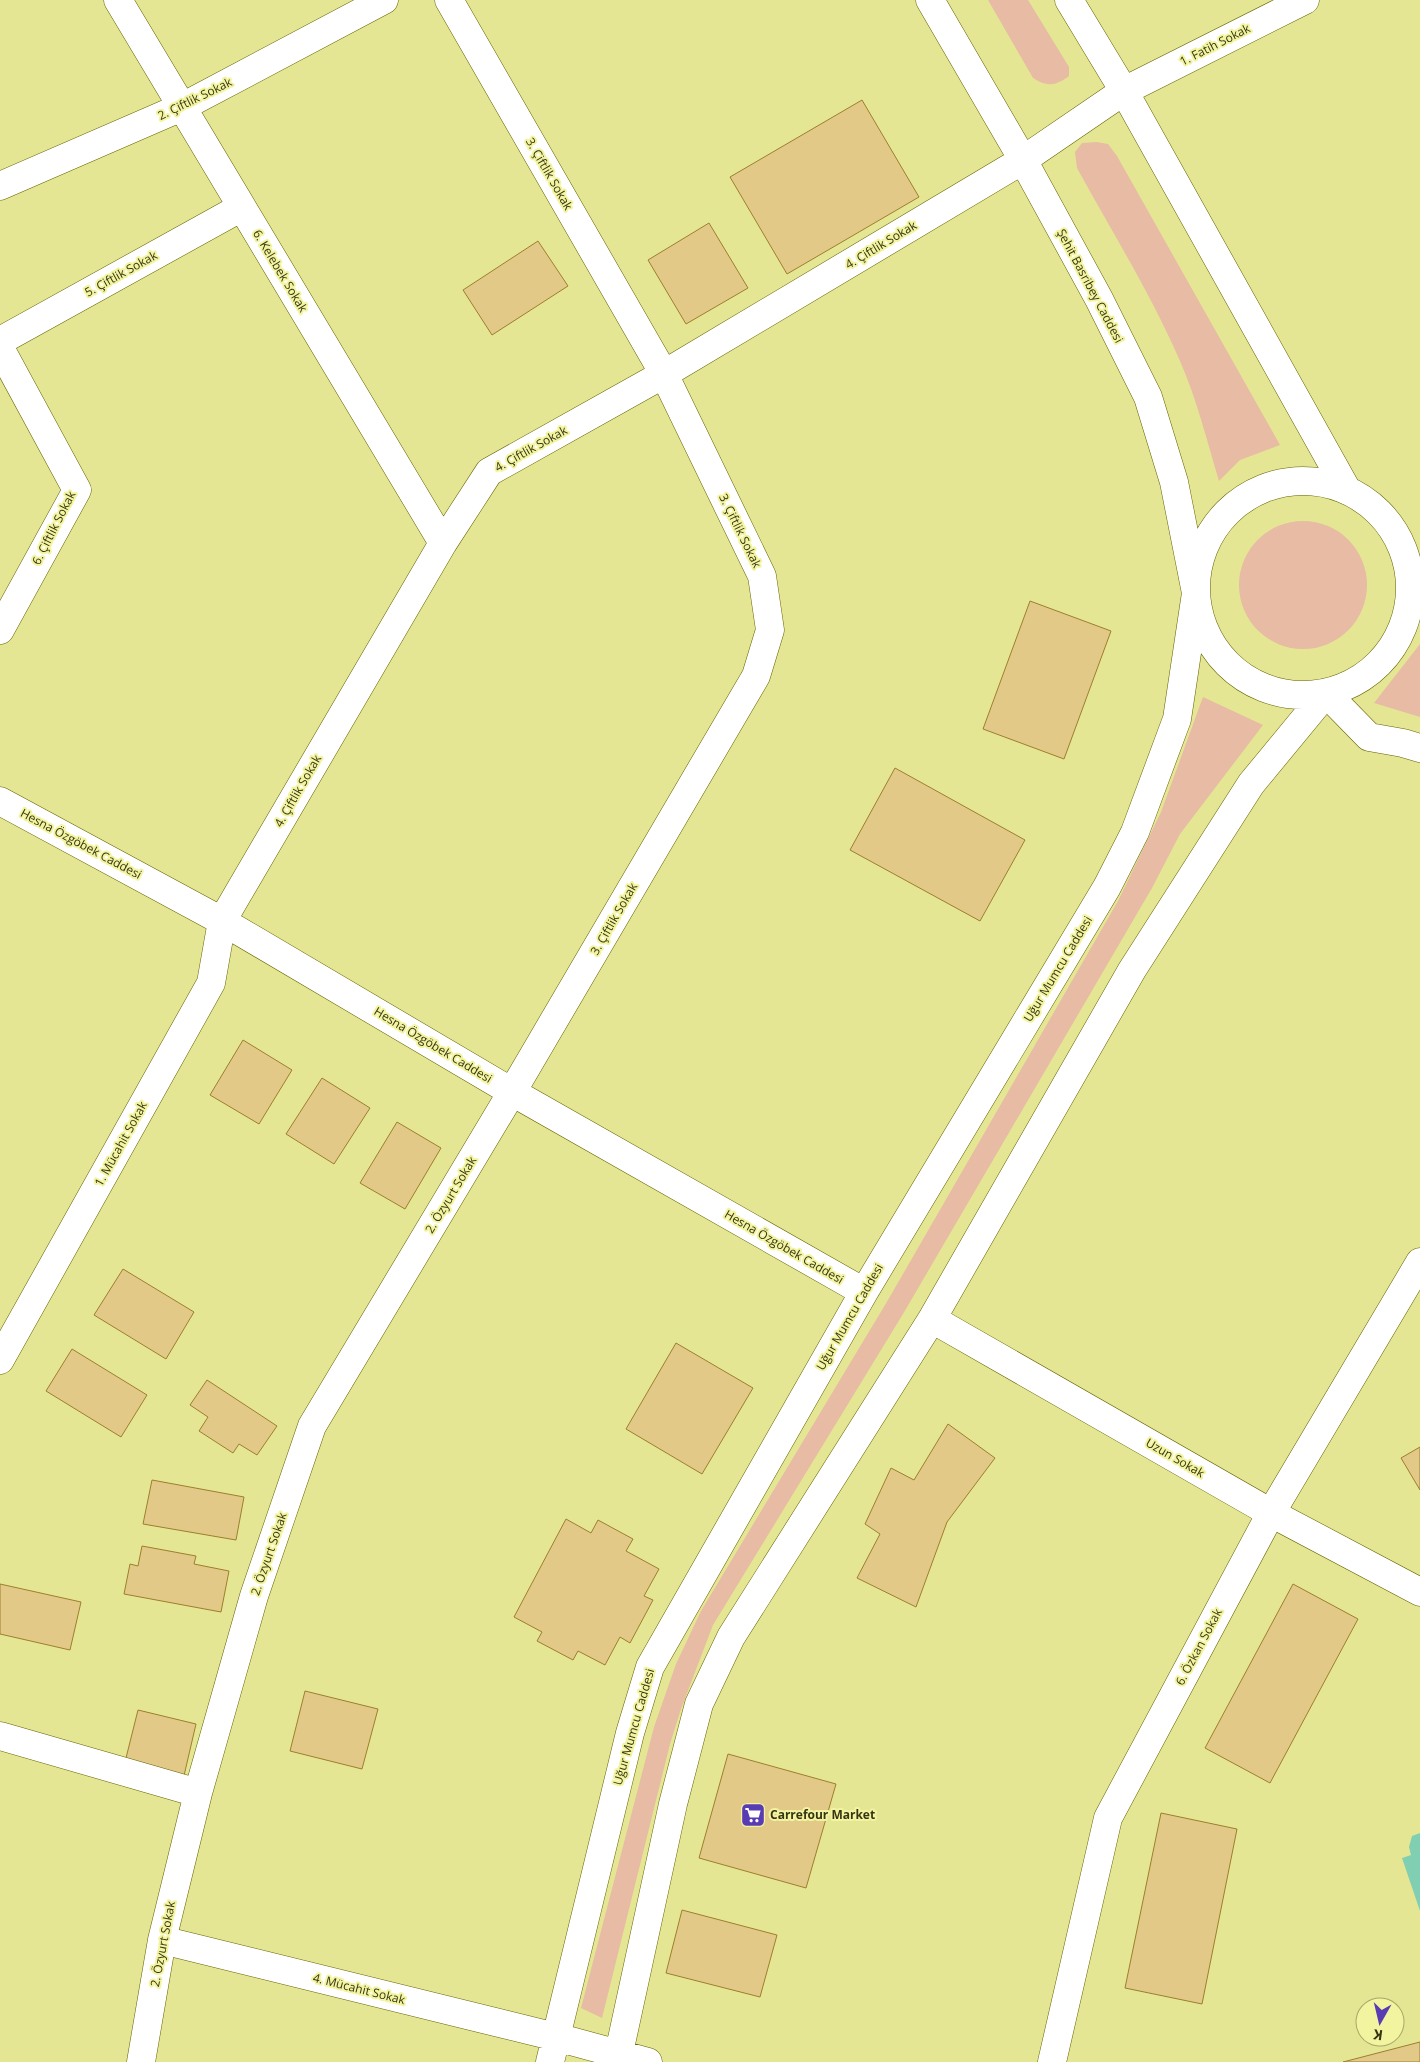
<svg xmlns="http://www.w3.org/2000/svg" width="1420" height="2062" viewBox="0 0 1420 2062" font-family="'Open Sans',sans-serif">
  <rect width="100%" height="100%" fill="#e5e693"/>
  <path fill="#e7bba4" d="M988,0H1028L1069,67V76C1056,86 1047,87 1033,78Z
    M1097,142L1108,144L1117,156L1280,445L1240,460L1219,481C1207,441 1197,400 1180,361C1151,294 1112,232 1077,168L1075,152L1082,143Z
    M1239 585a64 64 0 1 1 128 0a64 64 0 1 1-128 0Z
    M1420,644V717L1374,703Z
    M1203,697L1263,725L1180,834L1152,888L903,1314L713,1625L681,1709L670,1744L602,2018L581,2008L654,1727L676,1664L701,1611L888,1300L1118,901L1161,812Z"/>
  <path fill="#80cfb3" d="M1420,1833V1911L1402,1858L1411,1855L1409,1847L1412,1836Z"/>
  <path fill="#e3c987" stroke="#9c7f2d" d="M862,100L919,197L787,274L730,177Z
    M709,223L748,288L686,324L648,260Z
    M538,241L568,286L492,335L463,290Z
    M1030,601L1111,631L1064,759L983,729Z
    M895,768L1025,840L980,921L850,850Z
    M243,1040L292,1070L259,1124L210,1095Z
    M322,1078L370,1108L334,1164L286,1134Z
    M397,1122L441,1148L405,1209L360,1183Z
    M123,1269L194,1312L166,1359L94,1315Z
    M676,1343L753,1388L702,1474L626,1429Z
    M72,1349L147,1395L121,1437L46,1391Z
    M207,1380L277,1426L257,1455L239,1444L233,1453L199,1431L208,1417L190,1405Z
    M948,1424L995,1458L947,1522L916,1607L857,1578L880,1534L865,1524L891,1468L914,1480Z
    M1420,1447V1490L1401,1458Z
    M152,1480L244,1497L236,1540L143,1524Z
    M566,1519L591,1533L598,1520L633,1539L626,1551L659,1569L644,1596L653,1600L630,1643L620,1637L605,1665L578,1651L573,1660L537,1641L542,1632L514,1617Z
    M142,1546L196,1556L194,1564L229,1571L221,1612L124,1594L130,1564L138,1566Z
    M0,1584L81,1602L70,1650L0,1634Z
    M1293,1584L1358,1619L1270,1783L1205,1748Z
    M305,1691L378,1709L362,1769L290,1751Z
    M138,1710L196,1724L183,1780L124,1766Z
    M728,1754L836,1784L806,1888L699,1858Z
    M1161,1813L1237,1829L1202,2004L1125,1988Z
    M682,1910L777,1935L760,1997L666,1973Z
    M1420,2042V2062H1343Z"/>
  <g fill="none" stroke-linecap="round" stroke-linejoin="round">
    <defs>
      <path id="minor" d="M118,0L443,543
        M1069,0L1124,91L1347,490
        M0,186L182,107L384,0
        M0,341L242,207
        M0,348L77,490L0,630
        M1196 588a107 107 0 1 1 214 0a107 107 0 1 1-214 0Z
        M0,801L222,921L512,1092L864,1292
        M932,1319L1271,1513L1420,1592
        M0,1360L211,983L222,921L443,543L489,472L664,374L1023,160L1124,91L1305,0
        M0,1736L198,1793
        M162,1940L556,2037L648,2062
        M141,2062L162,1940L198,1793L254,1596L312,1426L512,1092L756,676L770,630L762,576L664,374L449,0
        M550,2062L630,1733L650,1667L864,1292L1107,887L1135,832L1177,719L1196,593L1174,482L1148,397L1099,299L1023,160L930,0
        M617,2062L673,1804L699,1704L731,1637L932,1319L1132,970L1251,784L1326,693L1369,737L1403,743L1420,748
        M1052,2062L1108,1818L1271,1513L1420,1262"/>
    </defs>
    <use href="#minor" stroke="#646300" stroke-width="29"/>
    <use href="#minor" stroke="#fff" stroke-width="28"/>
  </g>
  <defs>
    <symbol id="supermarket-square" viewBox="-11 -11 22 22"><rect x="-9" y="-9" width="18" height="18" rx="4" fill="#593bb3" stroke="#f3f4a0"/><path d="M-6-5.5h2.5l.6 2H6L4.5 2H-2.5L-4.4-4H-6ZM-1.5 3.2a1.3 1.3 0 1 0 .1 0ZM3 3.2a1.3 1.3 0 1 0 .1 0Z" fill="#fff"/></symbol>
  </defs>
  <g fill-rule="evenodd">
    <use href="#supermarket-square" x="739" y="1801" width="28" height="28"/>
  </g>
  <g text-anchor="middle" stroke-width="4" stroke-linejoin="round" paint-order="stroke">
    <g font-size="12" fill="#363614" stroke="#f3f4a0">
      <text transform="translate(1215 45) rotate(-27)" y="4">1. Fatih Sokak</text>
      <text transform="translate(195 99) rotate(-26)" y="4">2. Çiftlik Sokak</text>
      <text transform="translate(549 174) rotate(60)" y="4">3. Çiftlik Sokak</text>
      <text transform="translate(881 245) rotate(-31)" y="4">4. Çiftlik Sokak</text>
      <text transform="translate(280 271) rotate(59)" y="4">6. Kelebek Sokak</text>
      <text transform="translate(121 274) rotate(-29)" y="4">5. Çiftlik Sokak</text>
      <text transform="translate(1090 286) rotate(62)" y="4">Şehit Basribey Caddesi</text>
      <text transform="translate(531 449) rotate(-29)" y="4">4. Çiftlik Sokak</text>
      <text transform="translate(54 528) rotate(-63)" y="4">6. Çiftlik Sokak</text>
      <text transform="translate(740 531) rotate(64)" y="4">3. Çiftlik Sokak</text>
      <text transform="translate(298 791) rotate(-60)" y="4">4. Çiftlik Sokak</text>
      <text transform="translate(81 844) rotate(28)" y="4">Hesna Özgöbek Caddesi</text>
      <text transform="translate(614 919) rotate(-60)" y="4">3. Çiftlik Sokak</text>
      <text transform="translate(1058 969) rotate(-59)" y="4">Uğur Mumcu Caddesi</text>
      <text transform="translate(433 1045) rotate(31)" y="4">Hesna Özgöbek Caddesi</text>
      <text transform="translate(121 1144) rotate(-61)" y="4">1. Mücahit Sokak</text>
      <text transform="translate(451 1195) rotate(-59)" y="4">2. Özyurt Sokak</text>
      <text transform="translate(784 1247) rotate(30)" y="4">Hesna Özgöbek Caddesi</text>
      <text transform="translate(850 1317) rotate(-60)" y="4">Uğur Mumcu Caddesi</text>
      <text transform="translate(1175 1458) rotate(30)" y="4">Uzun Sokak</text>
      <text transform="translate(269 1554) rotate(-71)" y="4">2. Özyurt Sokak</text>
      <text transform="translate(1199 1647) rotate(-62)" y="4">6. Özkan Sokak</text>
      <text transform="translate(634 1727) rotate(-74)" y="4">Uğur Mumcu Caddesi</text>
      <text transform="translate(163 1944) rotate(-79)" y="4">2. Özyurt Sokak</text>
      <text transform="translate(359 1989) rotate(14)" y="4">4. Mücahit Sokak</text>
    </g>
    <g font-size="12" font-weight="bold" fill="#363614" stroke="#f3f4a0" text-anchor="start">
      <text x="770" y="1819">Carrefour Market</text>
    </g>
  </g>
  <g transform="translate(1380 2022) rotate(188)"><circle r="24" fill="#f3f4a0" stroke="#a7a868"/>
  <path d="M0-4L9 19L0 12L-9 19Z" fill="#593bb3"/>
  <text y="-8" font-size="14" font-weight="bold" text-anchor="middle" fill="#363614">K</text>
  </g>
</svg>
